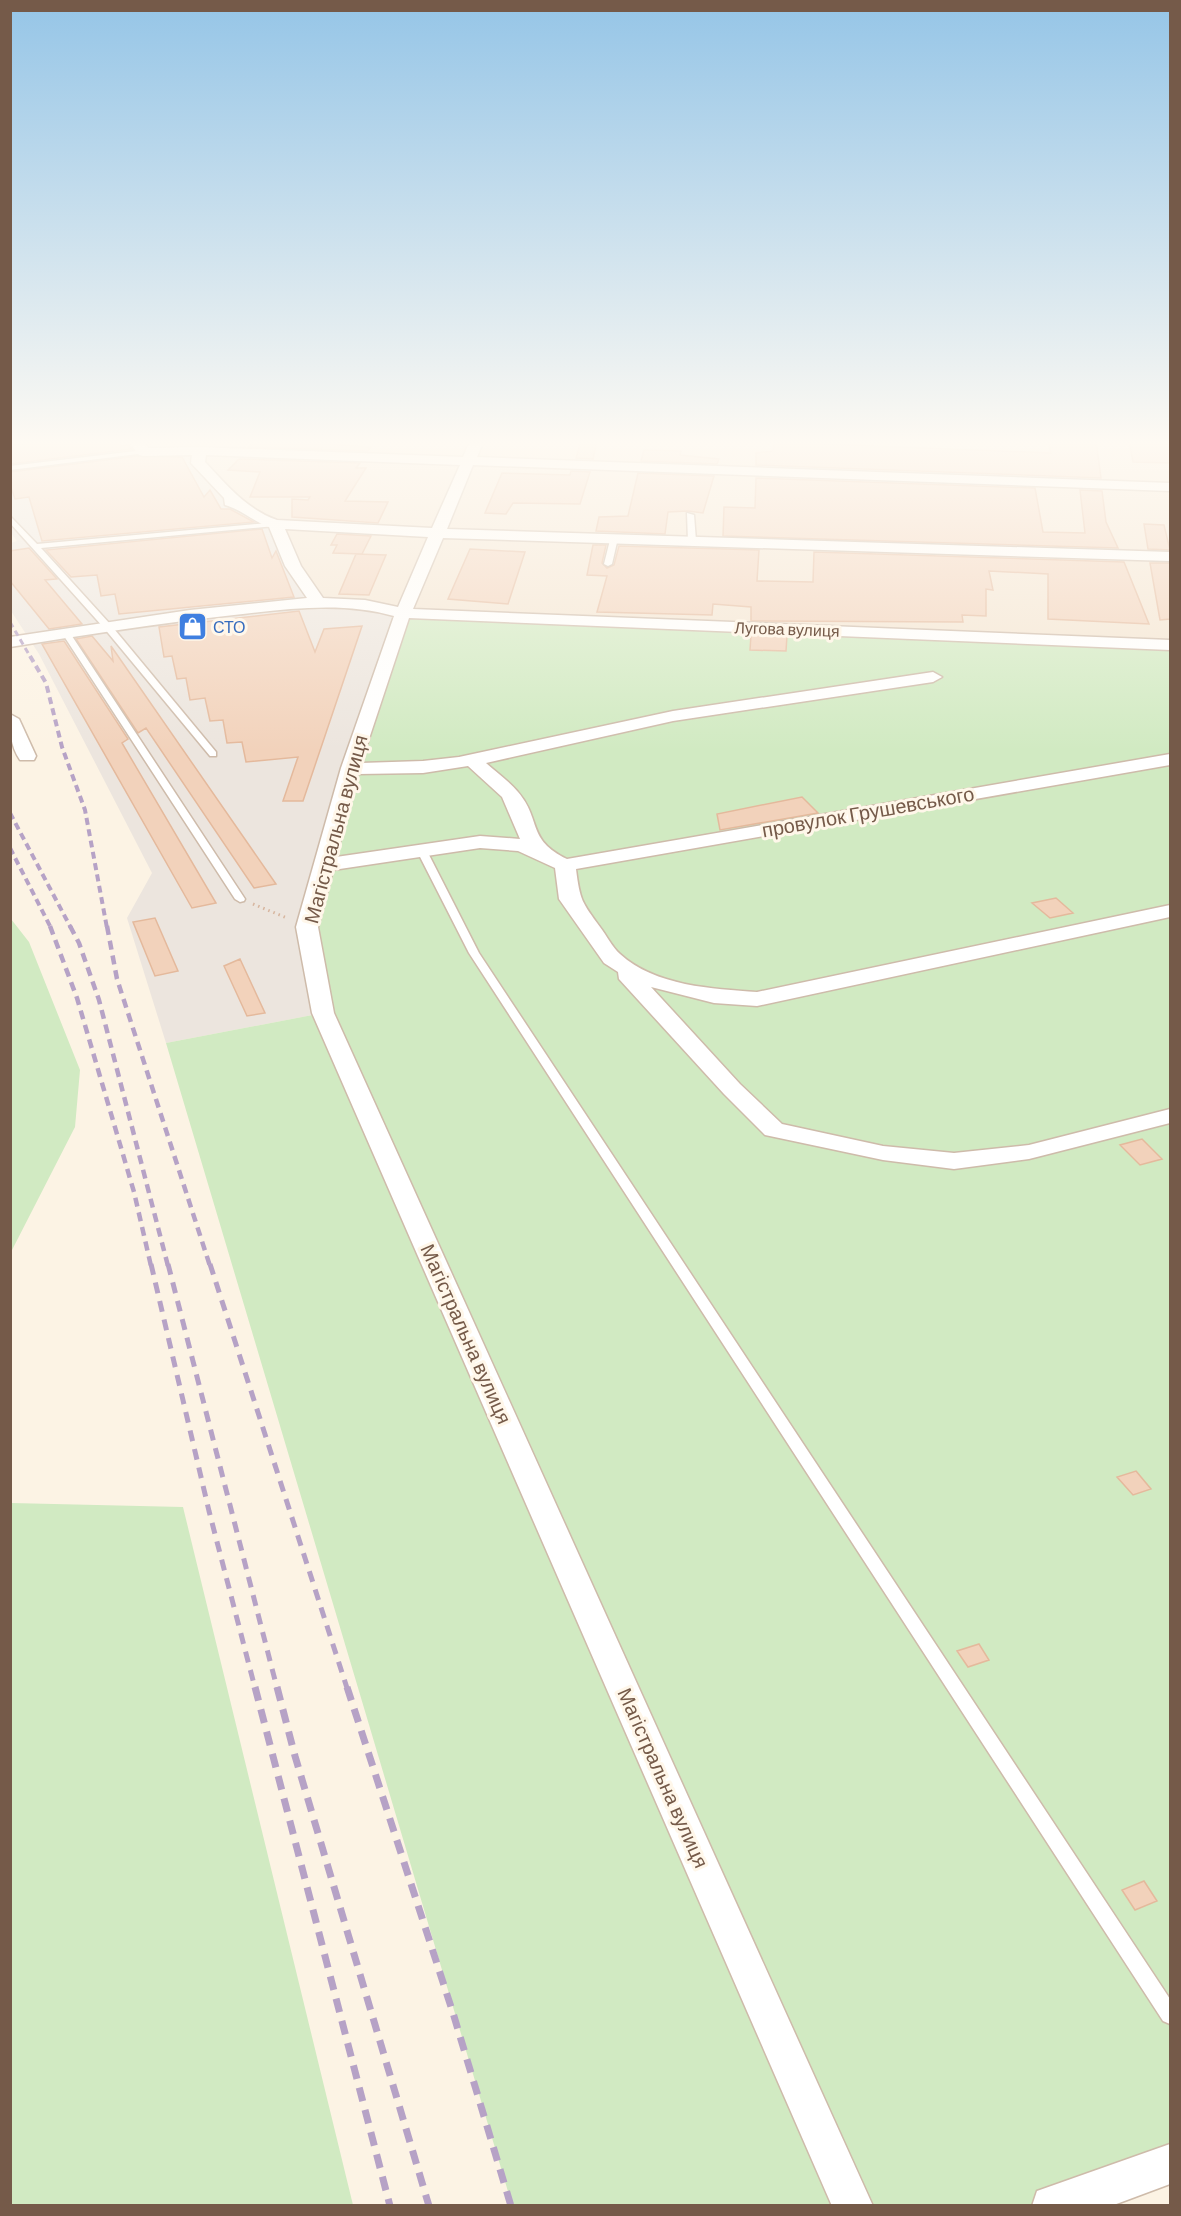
<svg xmlns="http://www.w3.org/2000/svg" width="1181" height="2216" viewBox="0 0 1181 2216" font-family="Barlow,sans-serif">
  <rect width="100%" height="100%" fill="#fcf3e4"/>
  <path fill="#f4e5d2" d="M135,441H1170V645L404,613L317,601L144,452Z"/>
  <path fill="#ece5de" d="M11,441H135L144,452L199,451L198,463L231,497L275,524L317,601L403,613L323,1013L166,1043L127,918L152,873L39,654L11,611V543L17,541L11,533Z"/>
  <path fill="#d1eac2" d="M403,613L1170,645V2164L1052,2205H512L166,1043L323,1013L307,927Z
    M11,919L29,942L80,1070L75,1127L11,1252Z
    M11,1503L183,1507L353,2205H11Z"/>
  <path fill="#f2d2bb" stroke="#e4b99c" stroke-width="1.5" d="M51,441H119L121,446L128,445L132,449L10,464V445Z
    M254,441H339L338,445L371,447L368,451L249,447Z
    M581,441H597L593,459L576,458Z
    M1048,441H1096L1101,478L756,465V453L773,451L774,442L1051,453Z
    M1129,441H1170V463L1133,462Z
    M644,450L681,451L680,455L719,459L717,464L641,461Z
    M137,456L182,457L204,497L210,490L221,509H230L254,522L42,541L29,497L15,499L10,484V472Z
    M239,459L360,463L356,468H366L345,501L388,502L378,523L292,517V499L308,500L310,497H250L260,472L228,470Z
    M571,471L590,472L580,504L513,503L506,514L485,513L502,473L570,475Z
    M638,473L714,476L703,513L688,511L668,512L665,534L596,531L599,517L628,516Z
    M756,478L1035,488L1043,532L1085,533L1080,490L1102,491L1106,522L1118,548L723,536L724,507L755,508Z
    M1144,524L1164,525L1170,550L1148,549Z
    M262,529L272,558L276,551L294,597L119,614L115,594L101,596L97,575L71,577L46,550Z
    M337,534L371,536L362,554L333,553L337,545H331Z
    M593,545H606L602,563L607,568L614,565L619,546L759,550L757,581L813,582L814,552L1124,562L1149,624L1048,619V574L989,571L993,590L986,589V616L962,615L963,622L751,621V607L713,604L712,615L597,612L607,576L587,575Z
    M29,548L57,579L45,580L82,624L49,629L10,581V551Z
    M470,549L525,552L508,604L448,599Z
    M356,554L386,555L369,595L339,594Z
    M1150,563H1170V619L1160,620Z
    M299,611L315,652L324,629L362,626L303,801H283L298,757L246,762L242,742L227,743L223,720L210,721L205,698L190,700L186,678L177,679L172,656L164,657L159,627Z
    M751,635L787,636L786,651L750,650Z
    M92,636L113,661L111,646L276,884L254,888L146,728L138,733L76,639Z
    M64,641L128,739L122,743L216,903L192,908L42,644Z
    M802,797L818,813L720,830L717,814Z
    M1056,898L1073,913L1050,918L1032,903Z
    M155,918L178,971L155,976L133,922Z
    M240,959L265,1013L247,1016L224,966Z
    M1142,1139L1162,1159L1140,1165L1120,1145Z
    M1136,1471L1151,1489L1133,1495L1117,1477Z
    M979,1644L989,1660L968,1667L957,1651Z
    M1144,1881L1157,1901L1135,1910L1122,1890Z"/>
  <g fill="none" stroke-linecap="round" stroke-linejoin="round">
    <defs>
      <path id="service" d="M144,450L147,452L146,453L10,470V466Z
        M687,513L694,515L696,541L692,543L688,541Z
        M10,516L37,544L278,522V526H275L41,548L110,624L216,752V756H210L104,628L10,523Z
        M611,536L618,538L612,564L608,566L604,564Z
        M63,631L70,633L245,899L244,901L240,902L235,899L62,633Z
        M422,848L427,851L479,953L1170,1999V2024L1163,2021L469,953L417,851Z"/>
      <path id="minor" d="M128,441H142L148,448L199,447L463,457L470,441H484L477,457L1170,483V491L473,465L447,529L1170,552V561L443,538L413,609L1170,640V650L409,618L361,763L423,761L459,757L673,711L933,672L942,677L933,682L673,721L486,763C496,772 509,781 518,792C542,820 526,839 567,859L1170,754V765L576,869C580,901 582,902 600,927C607,936 612,947 620,954C655,986 713,989 757,992L1170,905V917L757,1006L714,1003L651,987L740,1084L782,1124L883,1146L954,1153L1029,1145L1170,1109V1123L1029,1159L954,1169L883,1160L765,1135L724,1094L619,979L618,972L604,963L559,899L555,868L518,851L480,848L333,870L318,927L334,1013L873,2206H832L312,1013L296,927L341,768L394,616C342,601 287,609 234,615C159,623 85,635 10,647V637L190,610L307,598L285,566L269,527C253,521 240,509 225,505L224,498L191,463L192,455L144,456L139,455ZM206,455L460,465L432,528L277,520C246,509 227,485 205,462ZM285,529L428,537L398,607L365,600L323,598L301,566ZM468,766L502,797L520,839L480,836L336,857L358,774L423,773Z
        M10,714L19,719L36,756L34,760H20C10,745 10,731 10,714Z
        M1170,2144V2184L1111,2206H1032L1037,2191Z"/>
    </defs>
    <use href="#service" stroke="#cebbaa" stroke-width="3"/>
    <use href="#minor" stroke="#cebbaa" stroke-width="3"/>
    <path stroke="#d7b69f" stroke-width="3" stroke-dasharray="1.5 4" stroke-linecap="butt" d="M253,904L287,918"/>
    <use href="#service" fill="#fff" fill-rule="evenodd"/>
    <use href="#minor" fill="#fff" fill-rule="evenodd"/>
    <path stroke="#b6a2c6" stroke-width="3" stroke-dasharray="6 4" stroke-linecap="butt" d="M10,622L31,658"/>
    <path stroke="#b6a2c6" stroke-width="4" stroke-dasharray="7 4.5" stroke-linecap="butt" d="M30,656L46,683L62,747L85,810L107,928
      M10,813L71,928
      M10,848L51,928"/>
    <path stroke="#b6a2c6" stroke-width="4.5" stroke-dasharray="9 6" stroke-linecap="butt" d="M50,926L77,998L134,1192L151,1266
      M70,926L79,943L99,1000L168,1266
      M107,926L117,979L210,1266"/>
    <path stroke="#b6a2c6" stroke-width="5" stroke-dasharray="11 8" stroke-linecap="butt" d="M151,1264L209,1511L255,1688
      M168,1264L277,1688
      M210,1264L347,1688"/>
    <path stroke="#b6a2c6" stroke-width="7" stroke-dasharray="14 9" stroke-linecap="butt" d="M255,1687L390,2206
      M277,1687L295,1756L429,2206
      M347,1687L453,2013L511,2206"/>
  </g>
  <linearGradient id="sky" x2="0" y2="1"><stop stop-color="#95c5e7"/><stop offset="0.59" stop-color="#fefaf3"/><stop offset="1" stop-color="#fefaf3" stop-opacity="0"/></linearGradient>
  <rect width="1181" height="751" fill="url(#sky)"/>
  <defs>
    <symbol id="shop-square" viewBox="-11 -11 22 22"><rect x="-9" y="-9" width="18" height="18" rx="4" fill="#3f7fe0" stroke="#fff7ea"/><path d="M-5-2.5h2.3a2.7 3.5 0 0 1 5.4 0H5L5.5 6h-11ZM-1.5-2.5h3a1.5 2.3 0 0 0-3 0Z" fill="#fff"/></symbol>
  </defs>
  <g fill-rule="evenodd">
    <use href="#shop-square" x="176" y="610" width="33" height="33"/>
  </g>
  <g text-anchor="middle" stroke-width="6" stroke-linejoin="round" paint-order="stroke">
    <g font-size="16" fill="#366cbe" stroke="#fff7ea" text-anchor="start">
      <text x="213" y="633">СТО</text>
    </g>
    <g font-size="16" fill="#755a49" stroke="#fff7ea">
      <text transform="translate(787 629) rotate(2)" y="6">Лугова вулиця</text>
    </g>
    <g font-size="20" fill="#755a49" stroke="#fff7ea">
      <text transform="translate(868 812) rotate(-10)" y="7">провулок Грушевського</text>
      <text transform="translate(336 829) rotate(-75)" y="7">Магістральна вулиця</text>
      <text transform="translate(466 1334) rotate(66)" y="7">Магістральна вулиця</text>
      <text transform="translate(663 1778) rotate(66)" y="7">Магістральна вулиця</text>
    </g>
  </g>
  <rect width="1181" height="2216" fill="none" stroke="#755a49" stroke-width="24"/>
</svg>
